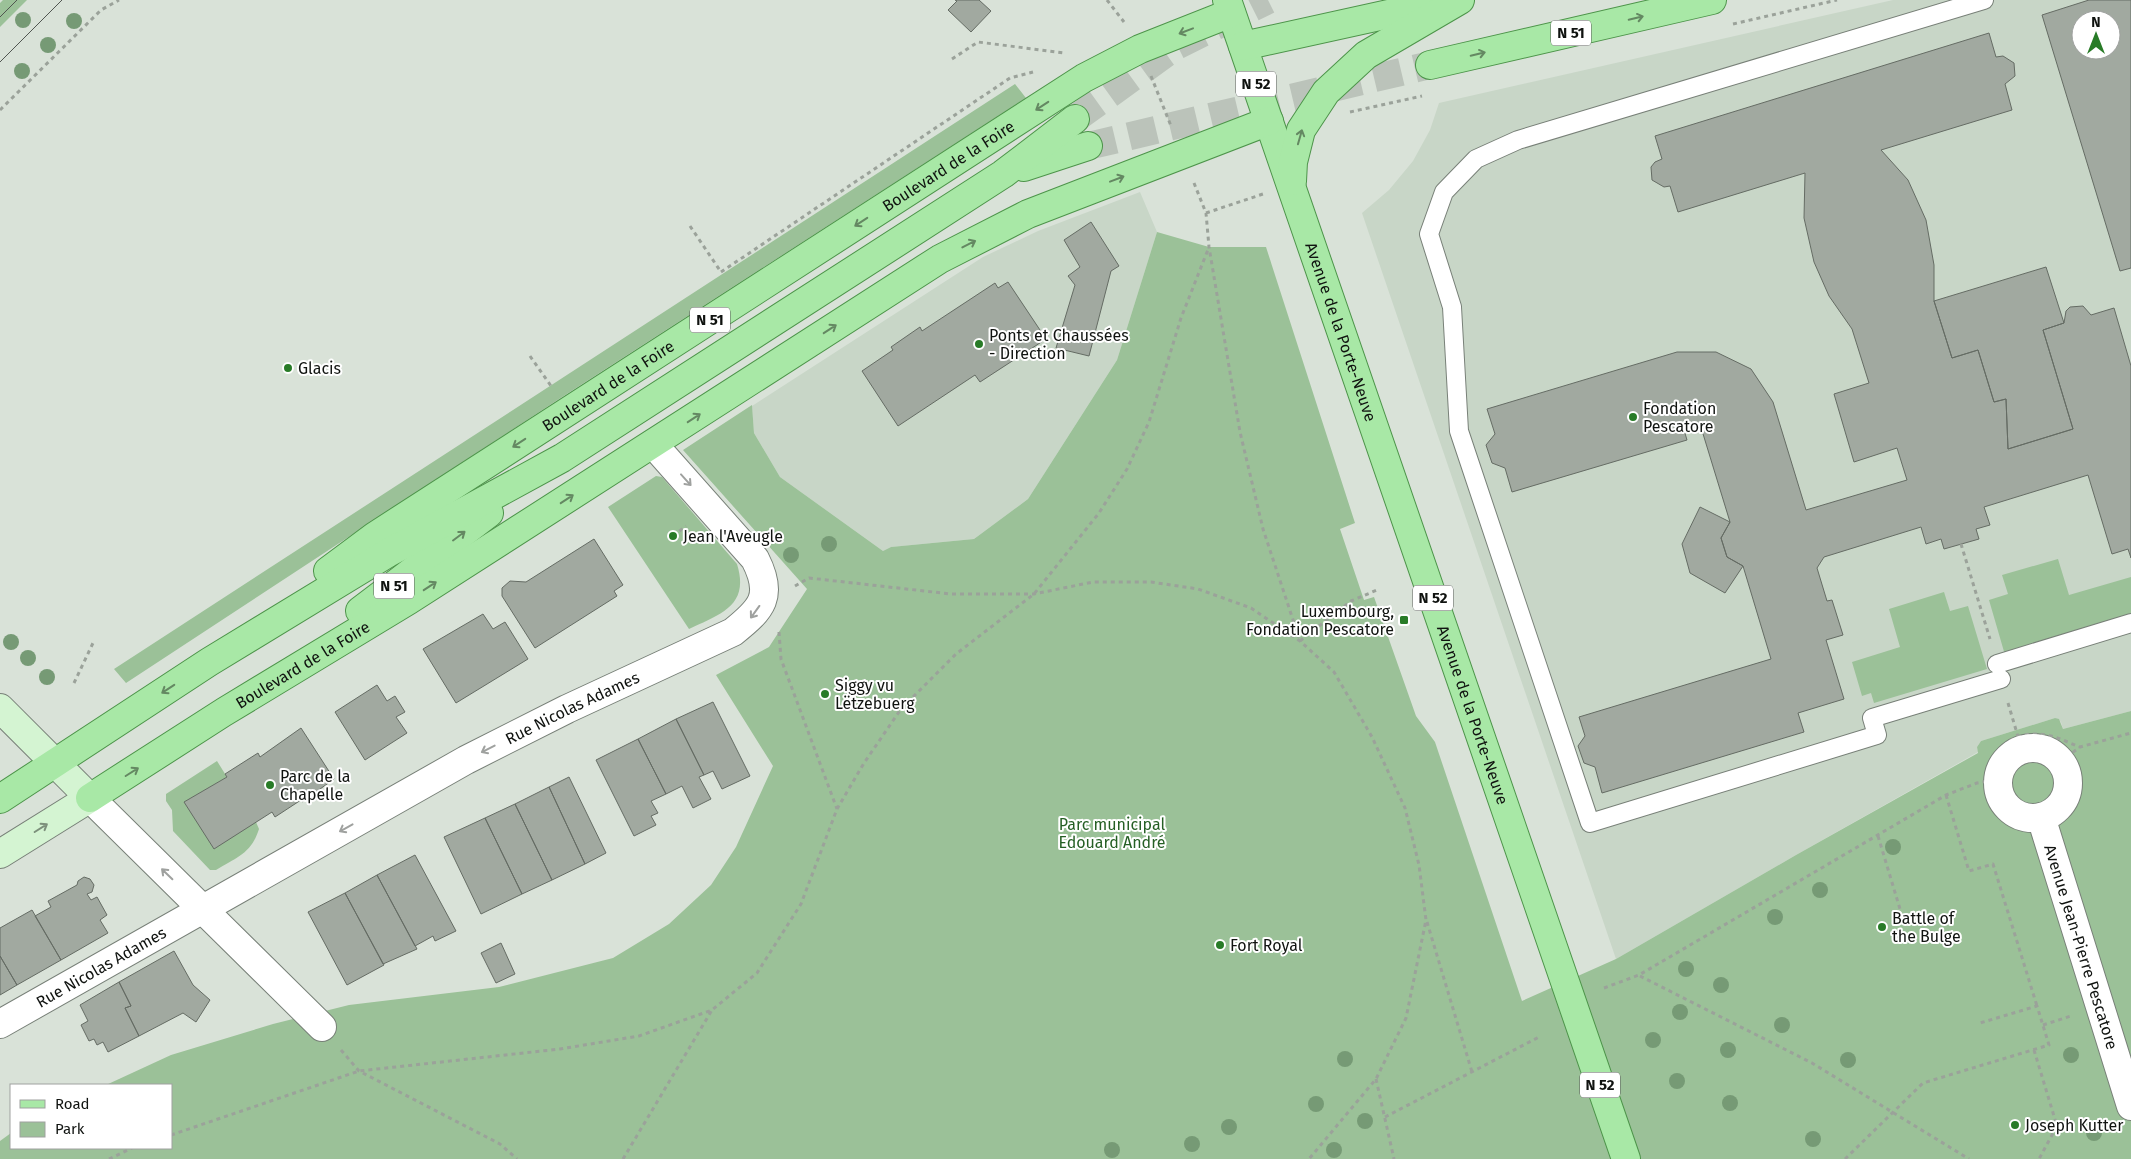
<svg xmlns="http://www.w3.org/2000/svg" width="2131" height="1159" viewBox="0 0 2131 1159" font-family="'Fira Sans',sans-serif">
  <rect width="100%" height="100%" fill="#d9e2d8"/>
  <path fill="#c8d6c7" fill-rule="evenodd" d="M1893,0H2131V711L2063,729L2061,722L2055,718L1981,741L1977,747L1978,752L1796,855L1616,959L1362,213L1389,190L1413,161L1430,130L1439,103ZM2081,20H2111V50H2081Z
    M1140,192L1157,232L1117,360L1028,499L974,539L891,547L883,551L780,477L754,433L752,406L983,257L1038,231Z"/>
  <path fill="#9bc198" d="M3,0H27L0,27V3Z
    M1015,84L1026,98L559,399L126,683L114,669Z
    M1157,232L1209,247H1266L1355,523L1340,529L1364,600L1374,597L1416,716L1435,742L1522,1001L1616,959L1796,855L1978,753L1977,747L1981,741L2055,718L2059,719L2063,729L2131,711V1159H0V1141L11,1133V1148H171V1085H106L171,1055L273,1024L349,1005L499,987L613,958L669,924L711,885L736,847L773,766L716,675L769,647L807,589L683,450L752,405L754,433L780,477L883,551L891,547L974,539L1028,499L1117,360Z
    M656,476L662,477L737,564C750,606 720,614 689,629L608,507Z
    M2058,559L2069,595L2131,577V617L2005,655L1989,600L2008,594L2002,575Z
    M1944,592L1950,611L1968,606L1987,669L1874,703L1871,693L1862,696L1852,662L1900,647L1889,609Z
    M217,761L227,777L185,802L256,822L259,829C251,854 237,857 216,870H210L173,831L172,810L166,801V794Z"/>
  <path fill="#a1a9a0" stroke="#656c64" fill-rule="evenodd" d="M955,0H979L991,11L971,32L948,10L957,1Z
    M2089,0H2131V268L2120,271L2042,15ZM2081,20H2111V50H2081Z
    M1989,33L1996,57L2003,56L2014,63L2015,76L2005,84L2012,110L1881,150L1908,180L1926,220L1934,265V301L1952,358L1978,350L1994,402L2006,399L2008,449L2073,429L2043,330L2064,323L2066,311L2070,307L2083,306L2091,315L2114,308L2131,366V558L2128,549L2112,554L2088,475L1984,507L1990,525L1976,529L1979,539L1944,549L1941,539L1926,544L1921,527L1824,557L1817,568L1827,601L1832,600L1843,635L1826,640L1844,699L1798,713L1804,732L1602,793L1595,767L1584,763L1578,746L1585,736L1579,717L1771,659L1743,566L1727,557L1721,538L1730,522L1700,424L1684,430L1687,440L1512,492L1505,468L1492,463L1486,445L1495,434L1487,409L1677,352H1716L1751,369L1773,402L1806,510L1907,480L1897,448L1854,462L1834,394L1869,383L1852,329L1829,296L1814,262L1804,218L1805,173L1678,212L1670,186L1664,187L1652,180L1651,167L1655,162L1662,159L1655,136Z
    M1091,222L1119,266L1111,271L1089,356L1056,348L1075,285L1068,276L1080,267L1064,240Z
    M2046,267L2064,323L2043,330L2073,429L2008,449L2006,399L1994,402L1978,350L1952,358L1934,301Z
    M1008,282L1046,339L980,382L975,375L898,426L862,371L893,350L891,347L920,327L922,331L995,283L998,288Z
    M1700,507L1730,522L1721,538L1727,557L1743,566L1725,593L1690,573L1682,544Z
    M594,539L623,585L614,591L617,596L535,648L502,596V588L510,581L526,582Z
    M483,614L493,629L505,622L528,659L456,703L423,649Z
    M377,685L387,701L395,696L405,712L396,717L407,733L365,760L335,712Z
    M713,702L750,776L722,789L713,771L704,775L676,719Z
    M676,719L704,775L699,777L711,799L693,808L682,786L666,794L638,739Z
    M301,728L334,779L302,802L301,800L275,817L272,812L214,849L184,802L227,777L225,774L258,753L260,757Z
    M638,739L666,794L651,801L658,813L651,816L656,825L634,836L596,760Z
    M569,777L606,853L585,864L549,787Z
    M549,787L585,864L552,880L515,804Z
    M515,804L552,880L522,894L485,818Z
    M485,818L522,894L481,914L444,837Z
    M415,855L456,931L435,941L433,936L415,946L377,875Z
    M377,875L417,949L383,964L345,893Z
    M84,877L90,879L94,885L92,892L87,894L91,900L97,897L107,915L100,920L108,933L61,960L35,916L51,907L48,901L77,885L78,881Z
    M345,893L384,965L347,985L308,912Z
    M32,910L61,960L17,985L0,956V928Z
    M501,943L515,974L496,983L481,953Z
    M174,951L193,985L210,1000L196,1022L183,1013L139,1036L125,1008L131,1006L119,982Z
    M0,956L17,985L0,995Z
    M119,982L131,1006L125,1008L139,1036L108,1052L103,1042L97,1045L94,1039L89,1041L81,1025L88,1021L80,1005Z"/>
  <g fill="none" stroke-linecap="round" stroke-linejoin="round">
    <path stroke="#bbc3ba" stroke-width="28" stroke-dasharray="28 14" stroke-linecap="butt" d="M1075,119L1176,46L1268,0
      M1088,146L1430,65"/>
    <defs>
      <path id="lane" d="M1984,0L1518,140L1476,159L1444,192L1429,234L1452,307L1459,431L1590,823L1877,735L1872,718L2001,679
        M1997,664L2131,623"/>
      <g id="street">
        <circle cx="2033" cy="783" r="35"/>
        <path d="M90,798L322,1027"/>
        <path id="s1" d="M2041,817L2131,1106"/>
        <path id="s2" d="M0,1024L466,760L567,709L733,632C762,609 774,596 755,559L653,444"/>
      </g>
      <path id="secondary" d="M0,708L90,798L0,854"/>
      <g id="primary">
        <path id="s3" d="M1227,0L1626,1159"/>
        <path d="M1243,46L1434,4"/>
        <path d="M1430,65L1712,0"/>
        <path d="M1024,167L1088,146"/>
        <path d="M1292,181L1293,162L1301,130L1326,92L1366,55L1460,0"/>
        <path id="s4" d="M328,571L375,536L1084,78L1140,49L1231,13"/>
        <path d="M360,611L489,513"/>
        <path id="s5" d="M90,798L224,712L409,600L940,259L1028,214L1269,121"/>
        <path d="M0,799L209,662L388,553L562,458L1003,174L1075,119"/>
      </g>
    </defs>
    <use href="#lane" stroke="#788078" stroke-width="20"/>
    <use href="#street" stroke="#788078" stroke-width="30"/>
    <use href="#secondary" stroke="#788078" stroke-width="30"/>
    <use href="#primary" stroke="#4d944a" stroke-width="30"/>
    <path stroke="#9ba29a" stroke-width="3" stroke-dasharray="4 4" stroke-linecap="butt" d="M1107,0L1124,22
      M1733,24L1837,0
      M952,59L978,42L1065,53
      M1151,76L1171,126
      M0,110L101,10L119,0
      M1350,112L1422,96
      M1194,183L1206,213L1209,247L1240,432L1263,529L1300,641
      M1206,213L1263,194
      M690,226L721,272
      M721,272L1010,78L1033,72
      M530,356L551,386
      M673,536L686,526
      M1961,544L1990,639
      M795,586L809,578L951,594H1034L1093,582H1151L1198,589L1251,608L1300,641L1334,672L1372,737L1405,808L1419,865L1426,920L1406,1018L1376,1079L1309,1159
      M779,632L781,659L837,809
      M1300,641L1351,601L1377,590
      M74,683L93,643
      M2008,703L2022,750
      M2060,762L2080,747L2131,733
      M1987,781C1991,749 2013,729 2047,735C2058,737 2069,743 2080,747
      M1946,795L1969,871L1993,864L2037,1006
      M1878,836L1900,909
      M1427,922L1472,1072
      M1640,976L1812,1063L1969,1159
      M1604,988L1639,975L1946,795L1977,783L1999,779
      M2043,1025L2071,1016
      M341,1050L359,1071L500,1144L517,1159
      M2034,1050L2057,1126L2039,1159
      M1376,1079L1394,1159
      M1385,1117L1541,1036
      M171,1135L359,1071L560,1049L639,1036L712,1010L757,973L801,904L837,809L864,763L901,709L956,654L1034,594L1099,513L1127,469L1149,422L1181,318L1209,247
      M109,1159L132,1148
      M623,1159L712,1010
      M1845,1159L1923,1083L2049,1045L2037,1006L1980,1023"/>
    <use href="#lane" stroke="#fff" stroke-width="18"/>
    <use href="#street" stroke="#fff" stroke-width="28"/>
    <use href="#secondary" stroke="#d4f4d2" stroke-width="28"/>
    <use href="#primary" stroke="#a8e8a6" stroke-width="28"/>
    <path stroke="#515651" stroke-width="1" d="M0,17L17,0
      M0,62L62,0"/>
  </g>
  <g fill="#769a75">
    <circle cx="23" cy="20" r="8"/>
    <circle cx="74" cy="21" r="8"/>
    <circle cx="48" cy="45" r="8"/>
    <circle cx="22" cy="71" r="8"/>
    <circle cx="829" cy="544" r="8"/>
    <circle cx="791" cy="555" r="8"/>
    <circle cx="11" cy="642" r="8"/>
    <circle cx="28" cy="658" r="8"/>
    <circle cx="47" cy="677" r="8"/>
    <circle cx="1893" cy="847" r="8"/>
    <circle cx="1820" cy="890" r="8"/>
    <circle cx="1775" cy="917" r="8"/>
    <circle cx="1686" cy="969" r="8"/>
    <circle cx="1721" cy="985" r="8"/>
    <circle cx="1680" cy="1012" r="8"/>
    <circle cx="1782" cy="1025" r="8"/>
    <circle cx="1653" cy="1040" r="8"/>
    <circle cx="1728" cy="1050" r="8"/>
    <circle cx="2071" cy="1055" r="8"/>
    <circle cx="1345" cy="1059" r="8"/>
    <circle cx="1848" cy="1060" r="8"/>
    <circle cx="1677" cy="1081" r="8"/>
    <circle cx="1730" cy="1103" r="8"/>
    <circle cx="1316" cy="1104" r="8"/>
    <circle cx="1365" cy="1121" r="8"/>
    <circle cx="1229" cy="1127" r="8"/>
    <circle cx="2094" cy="1133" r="8"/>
    <circle cx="1813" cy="1139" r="8"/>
    <circle cx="1192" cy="1144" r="8"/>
    <circle cx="1112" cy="1150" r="8"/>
    <circle cx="1334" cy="1150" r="8"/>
  </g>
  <defs><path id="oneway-shaft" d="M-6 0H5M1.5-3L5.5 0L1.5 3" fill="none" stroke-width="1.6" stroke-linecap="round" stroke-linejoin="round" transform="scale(1.25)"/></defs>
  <g stroke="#648862">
    <use href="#oneway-shaft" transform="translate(1636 18) rotate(-13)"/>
    <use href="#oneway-shaft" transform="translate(1186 31) rotate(159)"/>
    <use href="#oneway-shaft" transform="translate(1478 54) rotate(-13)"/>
    <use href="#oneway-shaft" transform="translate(1042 106) rotate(147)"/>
    <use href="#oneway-shaft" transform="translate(1300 137) rotate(-74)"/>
    <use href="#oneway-shaft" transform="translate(1117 179) rotate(-21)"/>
    <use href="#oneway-shaft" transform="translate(861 222) rotate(147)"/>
    <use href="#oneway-shaft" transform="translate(969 244) rotate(-27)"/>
    <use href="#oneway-shaft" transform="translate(830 329) rotate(-33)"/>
    <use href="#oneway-shaft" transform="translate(694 418) rotate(-33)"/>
    <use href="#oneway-shaft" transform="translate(519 443) rotate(147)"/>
    <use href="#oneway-shaft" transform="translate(567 499) rotate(-33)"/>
    <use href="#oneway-shaft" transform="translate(459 536) rotate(-37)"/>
    <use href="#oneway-shaft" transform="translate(430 586) rotate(-33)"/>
    <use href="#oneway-shaft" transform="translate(168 689) rotate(147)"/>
    <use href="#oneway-shaft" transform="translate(132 772) rotate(-32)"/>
  </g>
  <g stroke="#9fa19f">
    <use href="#oneway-shaft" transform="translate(686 480) rotate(48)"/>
    <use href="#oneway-shaft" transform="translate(755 612) rotate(126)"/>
    <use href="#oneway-shaft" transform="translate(488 749) rotate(153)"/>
    <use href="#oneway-shaft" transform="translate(346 828) rotate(151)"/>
    <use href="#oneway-shaft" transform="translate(167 874) rotate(-136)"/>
  </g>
  <use stroke="#7c8f7b" href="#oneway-shaft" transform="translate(41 828) rotate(-32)"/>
  <g fill="#287b27" stroke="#fff" stroke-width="2">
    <circle cx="979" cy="344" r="5"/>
    <circle cx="288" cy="368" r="5"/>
    <circle cx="1633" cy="417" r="5"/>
    <circle cx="673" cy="536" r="5"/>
    <rect x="1399" y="615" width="10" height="10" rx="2.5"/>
    <circle cx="825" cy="694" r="5"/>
    <circle cx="270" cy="785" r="5"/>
    <circle cx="1882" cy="927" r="5"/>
    <circle cx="1220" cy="945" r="5"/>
    <circle cx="2015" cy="1125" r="5"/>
  </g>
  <g text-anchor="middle" stroke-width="4" stroke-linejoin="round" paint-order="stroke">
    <g fill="#fff" stroke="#585a58" stroke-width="1">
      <rect x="1551" y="20.5" width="40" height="25" rx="4"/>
      <rect x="1236" y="71.5" width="40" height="25" rx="4"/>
      <rect x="690" y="307.5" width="40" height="25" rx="4"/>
      <rect x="374" y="573.5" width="40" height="25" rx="4"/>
      <rect x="1413" y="585.5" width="40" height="25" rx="4"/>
      <rect x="1580" y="1072.5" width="40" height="25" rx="4"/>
    </g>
    <g font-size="15" font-weight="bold" fill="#101310">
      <text x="1571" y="38">N 51</text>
      <text x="1256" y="89">N 52</text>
      <text x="710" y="325">N 51</text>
      <text x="394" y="591">N 51</text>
      <text x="1433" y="603">N 52</text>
      <text x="1600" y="1090">N 52</text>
    </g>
    <g font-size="16" fill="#101310" stroke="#fff">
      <text dy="6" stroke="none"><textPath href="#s4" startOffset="741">Boulevard de la Foire</textPath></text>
      <text dy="6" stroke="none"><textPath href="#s3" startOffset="351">Avenue de la Porte-Neuve</textPath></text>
      <text dy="6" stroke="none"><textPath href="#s4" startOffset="336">Boulevard de la Foire</textPath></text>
      <text dy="6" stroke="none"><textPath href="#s5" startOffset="251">Boulevard de la Foire</textPath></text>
      <text dy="6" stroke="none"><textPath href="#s2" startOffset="654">Rue Nicolas Adames</textPath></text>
      <text dy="6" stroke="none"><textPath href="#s3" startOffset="756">Avenue de la Porte-Neuve</textPath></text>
      <text dy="6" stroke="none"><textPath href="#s1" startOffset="136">Avenue Jean-Pierre Pescatore</textPath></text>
      <text dy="6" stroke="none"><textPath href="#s2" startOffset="116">Rue Nicolas Adames</textPath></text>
    </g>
    <g font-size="16" fill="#101310" stroke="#fff" text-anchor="start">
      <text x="989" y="341">Ponts et Chaussées<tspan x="989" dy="18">- Direction</tspan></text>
      <text x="298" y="374">Glacis</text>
      <text x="1643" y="414">Fondation<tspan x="1643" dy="18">Pescatore</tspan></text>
      <text x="683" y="542">Jean l'Aveugle</text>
      <text x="1394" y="617" text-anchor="end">Luxembourg,<tspan x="1394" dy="18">Fondation Pescatore</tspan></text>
      <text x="835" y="691">Siggy vu<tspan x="835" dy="18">Lëtzebuerg</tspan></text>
      <text x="280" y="782">Parc de la<tspan x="280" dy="18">Chapelle</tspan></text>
      <text x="1892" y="924">Battle of<tspan x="1892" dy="18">the Bulge</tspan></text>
      <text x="1230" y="951">Fort Royal</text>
      <text x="2025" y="1131">Joseph Kutter</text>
    </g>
    <g font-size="16" fill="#255f24" stroke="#fff">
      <text x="1112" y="830">Parc municipal<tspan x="1112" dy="18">Edouard André</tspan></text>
    </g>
  </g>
  <rect x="10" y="1084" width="162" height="65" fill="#ffffff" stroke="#9fa19f"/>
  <rect x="20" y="1100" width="25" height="8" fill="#a8e8a6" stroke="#9fa19f"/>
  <text x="55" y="1109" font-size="15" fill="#101310">Road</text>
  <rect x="20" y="1122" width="25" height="15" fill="#9bc198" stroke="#9fa19f"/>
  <text x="55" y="1134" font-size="15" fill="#101310">Park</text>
  <g transform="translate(2096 35)"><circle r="24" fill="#ffffff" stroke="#9fa19f"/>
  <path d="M0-4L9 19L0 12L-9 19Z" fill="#287b27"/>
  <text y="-8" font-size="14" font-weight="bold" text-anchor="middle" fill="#101310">N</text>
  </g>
</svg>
